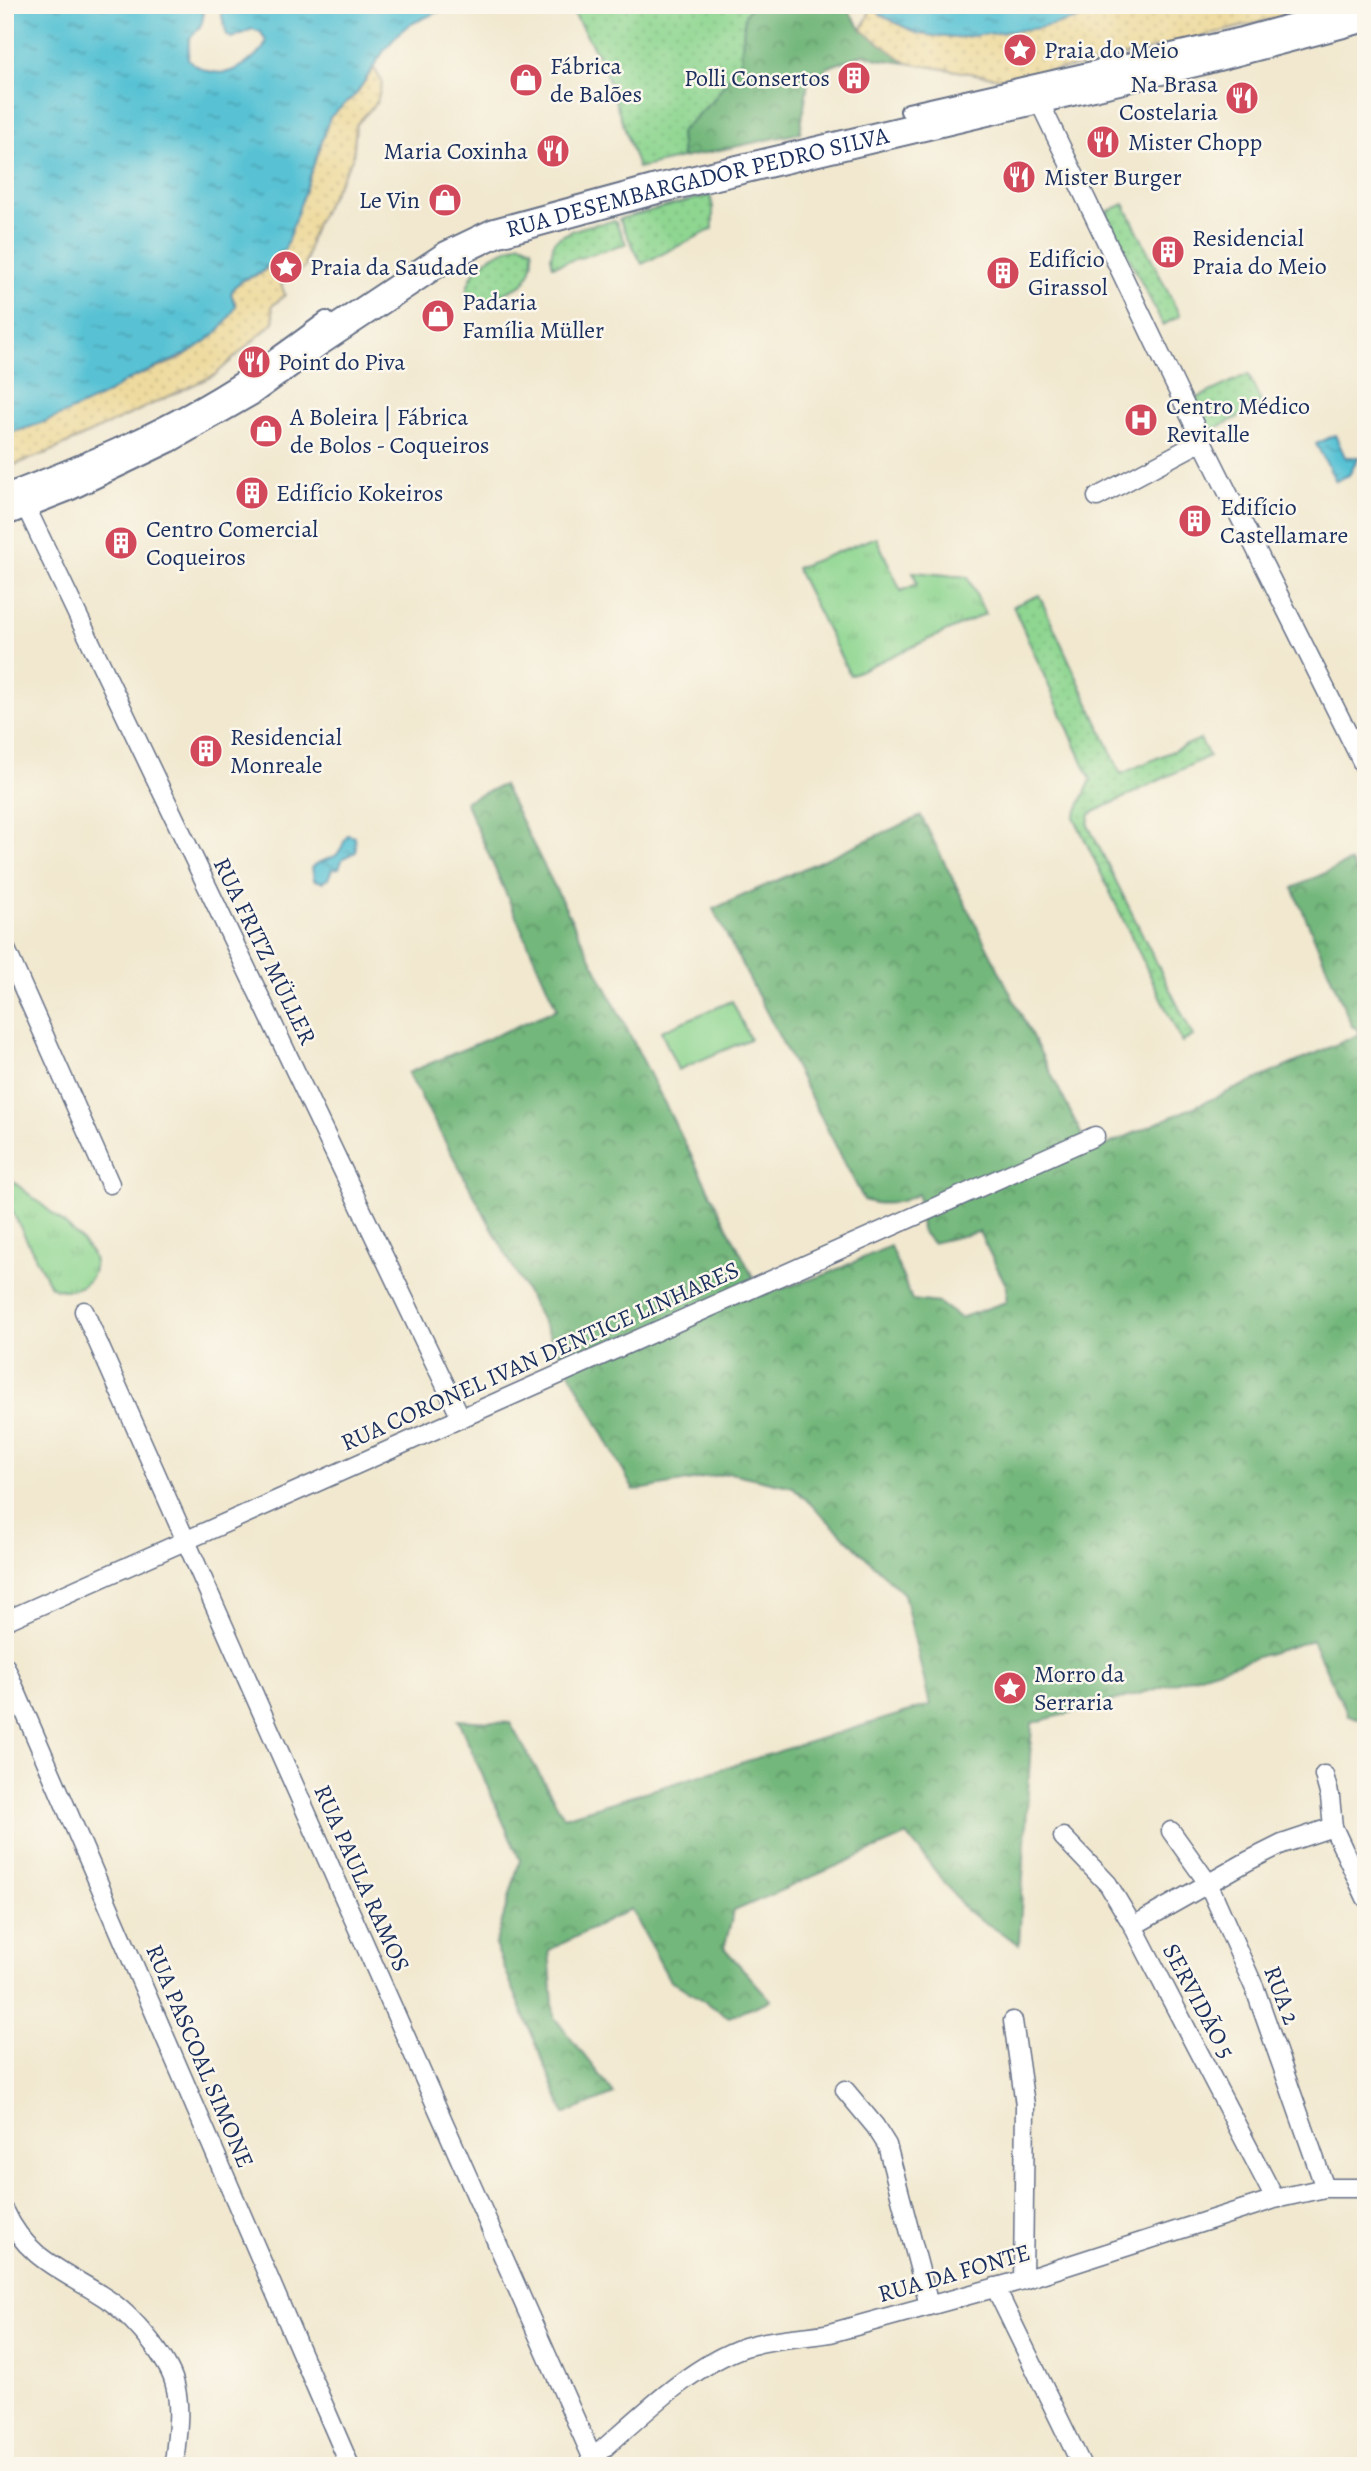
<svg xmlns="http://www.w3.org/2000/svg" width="1371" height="2471" viewBox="0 0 1371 2471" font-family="Alegreya,serif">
  <defs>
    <pattern id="grass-dots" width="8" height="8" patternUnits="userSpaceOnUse" patternTransform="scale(1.75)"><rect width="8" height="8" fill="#8fd691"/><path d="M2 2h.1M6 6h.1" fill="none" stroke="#7bb87f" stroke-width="1.8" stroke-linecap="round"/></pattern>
    <pattern id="forest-crowns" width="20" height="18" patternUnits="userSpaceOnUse" patternTransform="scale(1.75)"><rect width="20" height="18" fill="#73b77b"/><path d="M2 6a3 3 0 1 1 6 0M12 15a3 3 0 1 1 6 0" fill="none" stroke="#5e9568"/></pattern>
    <pattern id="sand-dots" width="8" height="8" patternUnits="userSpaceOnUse" patternTransform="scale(1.75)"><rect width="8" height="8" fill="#eeda9e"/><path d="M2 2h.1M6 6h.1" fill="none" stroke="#ccbb8a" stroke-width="1.8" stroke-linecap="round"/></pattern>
    <pattern id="park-tufts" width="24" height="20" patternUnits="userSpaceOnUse" patternTransform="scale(1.75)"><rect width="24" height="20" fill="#8fd691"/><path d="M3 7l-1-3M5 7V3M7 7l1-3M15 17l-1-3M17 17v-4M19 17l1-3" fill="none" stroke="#7bb87f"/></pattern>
    <pattern id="water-ripples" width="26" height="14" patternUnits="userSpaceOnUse" patternTransform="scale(1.75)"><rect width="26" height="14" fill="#59c2d4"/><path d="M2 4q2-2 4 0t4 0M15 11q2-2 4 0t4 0" fill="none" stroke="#499eaf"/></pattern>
  </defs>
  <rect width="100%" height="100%" fill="#fbf7ec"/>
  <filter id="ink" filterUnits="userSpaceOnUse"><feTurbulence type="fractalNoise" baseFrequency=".0143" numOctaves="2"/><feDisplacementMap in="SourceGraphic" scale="14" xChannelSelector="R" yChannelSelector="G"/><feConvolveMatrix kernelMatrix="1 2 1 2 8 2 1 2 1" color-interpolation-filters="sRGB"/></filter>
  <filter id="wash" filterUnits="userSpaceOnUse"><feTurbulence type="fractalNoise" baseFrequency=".00686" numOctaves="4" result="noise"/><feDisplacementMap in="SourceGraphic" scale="28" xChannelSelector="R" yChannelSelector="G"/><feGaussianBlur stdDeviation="1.57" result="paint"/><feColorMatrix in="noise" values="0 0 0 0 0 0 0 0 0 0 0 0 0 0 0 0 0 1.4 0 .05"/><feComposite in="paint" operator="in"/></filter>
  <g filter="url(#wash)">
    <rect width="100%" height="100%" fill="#f1e8cf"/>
    <path fill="url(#grass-dots)" stroke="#558278" stroke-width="2" d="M569,5H752L745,15L741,60L714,99L680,132L682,158L638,168L602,62Z
      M710,195L713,207V229L642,264L619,219Z
      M1124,204L1180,316L1163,325L1106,212Z
      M615,221L626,244L553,266L551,256L554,241C572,228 593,224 615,221Z
      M521,243L532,248C535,262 531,274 522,285L482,304L470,302L466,294C472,260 493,255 521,243Z
      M1248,374L1263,406L1211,430L1195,399Z
      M1039,595L1121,774L1200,739L1209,756L1090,814L1088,825L1193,1036L1182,1042L1074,817L1091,780L1013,606Z"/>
    <path fill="url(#forest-crowns)" stroke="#47736c" stroke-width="2" d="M752,5H844L862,30L907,63L878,59L863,54L826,68L824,74L808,82L800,133L682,158L680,132L714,99L741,60L745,15Z
      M503,785L762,1295L827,1274L890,1246L912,1300L939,1303L960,1318L1006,1302L1007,1287L979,1232L932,1243L921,1230L918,1194C902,1203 882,1207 864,1200L713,909L921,816L1087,1145L1091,1148L1098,1149L1358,1035L1360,1031L1352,1026L1293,888L1349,862L1352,864L1366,893V1721L1348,1715L1312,1640L1149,1691L1032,1723L1019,1944L967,1911L907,1835L734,1911L724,1948L771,2000L729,2017L669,1979L631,1909L549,1950L554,2017L614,2094L565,2114L495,1945L520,1860L458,1720L510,1723L564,1817L930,1705L904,1594L793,1487L730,1473L634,1491L408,1073L557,1009L465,801Z"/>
    <path fill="url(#sand-dots)" stroke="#84847e" stroke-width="2" d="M1141,5H1328L1089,65L1000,78L907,63L862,30L872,6L881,15L918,34L955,38L1038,28Z
      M374,68L382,82L377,102L356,125L353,157L316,224L310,241L305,267L281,284L285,295L272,306L274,322L215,375L47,453L5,468V434L30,427L108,393L127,380L180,359L211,335L236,304L231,294L234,287L241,281L260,274L267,268L287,242L312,165L320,150L325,126L330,117L356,94Z"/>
    <path fill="url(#park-tufts)" stroke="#558278" stroke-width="2" d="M876,537L901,591L917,584L913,572L968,577L985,614L850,675L796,568Z
      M5,1175C24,1191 88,1238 93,1258C100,1284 70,1297 50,1286L5,1197Z"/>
    <path fill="#8fd691" stroke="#558278" stroke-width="2" d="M732,1001L750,1039L678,1070L661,1031Z"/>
    <path fill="url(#water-ripples)" stroke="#3a7899" stroke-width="2" d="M5,5H202C206,22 200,28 189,39L188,59C209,79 233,76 253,58C260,51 264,50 266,41L261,32L252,29L232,38L227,35L219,5H453L413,23L401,31L385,49L356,94L330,117L285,249L261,273L245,279L234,287L231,294L236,306C214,350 168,361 128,380C121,383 116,388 110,392C78,408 41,426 5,434Z
      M871,5H1141L1038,28L955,38L918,34L881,15Z
      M1335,435L1345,457H1359L1349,475L1336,481L1316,444Z
      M348,835L355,837L356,852L343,858L339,868L332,869L328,879L322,882L314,880L312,867C319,860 326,861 335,856C342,852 343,841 348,835Z"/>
  </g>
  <g filter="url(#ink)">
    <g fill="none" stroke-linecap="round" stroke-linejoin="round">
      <defs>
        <path id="pedestrian" d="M908,111L1242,35L1351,5
          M5,492C87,461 170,426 243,378C271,360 299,339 326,319"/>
        <path id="minor" d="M1038,99L1202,441L1366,770
          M1097,497L1202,441
          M25,505L461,1418
          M5,947L110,1184
          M84,1311L596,2466
          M5,1621L1095,1136
          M5,1666L350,2466
          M1324,1775L1330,1797L1333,1827L1366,1898
          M1171,1831L1208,1883L1255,1989L1325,2188
          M1063,1837L1108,1884L1133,1926L1275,2199
          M1133,1926L1248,1861L1282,1844L1333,1827
          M1013,2021L1025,2105L1023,2280
          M845,2090L875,2126L887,2145L929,2305
          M5,2211C27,2261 68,2272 110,2301C127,2313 142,2330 155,2347C163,2358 172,2371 175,2385C182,2411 176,2439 174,2466
          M995,2287L1082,2466
          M588,2466L593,2458C637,2420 689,2366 745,2347C772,2338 802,2338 830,2333L1023,2280L1275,2199L1325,2188H1366"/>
        <g id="primary">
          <path id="s1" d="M5,511L66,487L168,438L250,391L319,341L447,256L495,233L657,189L1199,61L1366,17"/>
        </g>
      </defs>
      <use href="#pedestrian" stroke="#667086" stroke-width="18"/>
      <use href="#minor" stroke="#667086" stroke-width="21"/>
      <use href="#primary" stroke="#667086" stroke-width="32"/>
      <use href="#pedestrian" stroke="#fff" stroke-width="14"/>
      <use href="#minor" stroke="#fff" stroke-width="18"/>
      <use href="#primary" stroke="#fff" stroke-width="28"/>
    </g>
  </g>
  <defs>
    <symbol id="sight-disc" viewBox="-11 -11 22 22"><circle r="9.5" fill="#d1495b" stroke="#fbf7ec"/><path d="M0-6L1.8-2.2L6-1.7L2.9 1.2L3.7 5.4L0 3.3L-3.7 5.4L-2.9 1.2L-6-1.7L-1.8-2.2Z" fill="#fff"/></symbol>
    <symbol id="building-disc" viewBox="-11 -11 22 22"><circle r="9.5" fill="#d1495b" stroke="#fbf7ec"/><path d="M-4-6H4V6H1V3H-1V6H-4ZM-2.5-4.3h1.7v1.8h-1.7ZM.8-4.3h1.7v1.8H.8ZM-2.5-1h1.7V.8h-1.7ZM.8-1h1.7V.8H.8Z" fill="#fff"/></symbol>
    <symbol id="shop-disc" viewBox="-11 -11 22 22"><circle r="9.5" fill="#d1495b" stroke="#fbf7ec"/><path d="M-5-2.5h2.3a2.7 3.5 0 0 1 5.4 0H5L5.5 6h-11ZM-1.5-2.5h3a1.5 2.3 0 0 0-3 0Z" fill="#fff"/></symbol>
    <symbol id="restaurant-disc" viewBox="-11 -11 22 22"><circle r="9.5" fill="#d1495b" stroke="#fbf7ec"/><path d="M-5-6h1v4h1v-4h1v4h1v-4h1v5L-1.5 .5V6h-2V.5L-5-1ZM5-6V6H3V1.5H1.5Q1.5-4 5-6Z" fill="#fff"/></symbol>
    <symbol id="hospital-disc" viewBox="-11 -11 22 22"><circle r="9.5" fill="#d1495b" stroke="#fbf7ec"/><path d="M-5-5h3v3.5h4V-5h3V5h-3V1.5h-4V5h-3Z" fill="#fff"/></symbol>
  </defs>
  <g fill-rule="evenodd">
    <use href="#sight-disc" x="1001" y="31" width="38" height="38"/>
    <use href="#building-disc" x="835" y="59" width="38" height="38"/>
    <use href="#shop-disc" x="507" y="61" width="38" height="38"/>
    <use href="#restaurant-disc" x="1223" y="79" width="38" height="38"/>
    <use href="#restaurant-disc" x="1084" y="123" width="38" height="38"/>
    <use href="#restaurant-disc" x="534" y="132" width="38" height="38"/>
    <use href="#restaurant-disc" x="1000" y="158" width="38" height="38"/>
    <use href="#shop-disc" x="426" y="181" width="38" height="38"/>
    <use href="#building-disc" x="1149" y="233" width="38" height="38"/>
    <use href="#sight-disc" x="267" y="248" width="38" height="38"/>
    <use href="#building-disc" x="984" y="254" width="38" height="38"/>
    <use href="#shop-disc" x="419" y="297" width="38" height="38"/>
    <use href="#restaurant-disc" x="235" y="343" width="38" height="38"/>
    <use href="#hospital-disc" x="1122" y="401" width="38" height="38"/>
    <use href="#shop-disc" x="247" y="412" width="38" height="38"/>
    <use href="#building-disc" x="233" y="474" width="38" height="38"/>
    <use href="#building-disc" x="1176" y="502" width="38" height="38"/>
    <use href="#building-disc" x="102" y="524" width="38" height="38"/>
    <use href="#building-disc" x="187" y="732" width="38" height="38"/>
    <use href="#sight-disc" x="991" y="1669" width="38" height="38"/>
  </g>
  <g text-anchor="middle" stroke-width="5" stroke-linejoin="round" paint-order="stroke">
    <g font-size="24" fill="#1b2f5e" stroke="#fbf7ec" text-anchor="start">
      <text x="1044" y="58">Praia do Meio</text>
      <text x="550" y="74">Fábrica<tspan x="550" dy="28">de Balões</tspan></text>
      <text x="830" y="86" text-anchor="end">Polli Consertos</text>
      <text x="1218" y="92" text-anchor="end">Na Brasa<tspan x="1218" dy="28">Costelaria</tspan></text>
      <text x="1128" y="150">Mister Chopp</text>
      <text x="528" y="159" text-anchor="end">Maria Coxinha</text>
      <text x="1044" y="185">Mister Burger</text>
      <text x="420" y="208" text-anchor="end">Le Vin</text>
      <text x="1192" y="246">Residencial<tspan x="1192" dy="28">Praia do Meio</tspan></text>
      <text x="1028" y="267">Edifício<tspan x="1028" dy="28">Girassol</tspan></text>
      <text x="310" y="275">Praia da Saudade</text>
      <text x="462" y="310">Padaria<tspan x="462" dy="28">Família Müller</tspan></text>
      <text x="278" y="370">Point do Piva</text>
      <text x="1166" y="414">Centro Médico<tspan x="1166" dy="28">Revitalle</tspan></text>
      <text x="290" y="425">A Boleira | Fábrica<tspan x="290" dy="28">de Bolos - Coqueiros</tspan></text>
      <text x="276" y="501">Edifício Kokeiros</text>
      <text x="1220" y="515">Edifício<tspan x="1220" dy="28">Castellamare</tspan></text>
      <text x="146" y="537">Centro Comercial<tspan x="146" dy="28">Coqueiros</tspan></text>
      <text x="230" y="745">Residencial<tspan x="230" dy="28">Monreale</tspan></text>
      <text x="1034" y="1682">Morro da<tspan x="1034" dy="28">Serraria</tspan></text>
    </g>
    <g font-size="24" fill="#1b2f5e" stroke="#fbf7ec">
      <text dy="8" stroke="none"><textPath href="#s1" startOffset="774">RUA DESEMBARGADOR PEDRO SILVA</textPath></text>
      <text transform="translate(265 951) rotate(64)" y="8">RUA FRITZ MÜLLER</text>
      <text transform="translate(540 1356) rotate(-24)" y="8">RUA CORONEL IVAN DENTICE LINHARES</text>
      <text transform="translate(362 1878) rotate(66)" y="8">RUA PAULA RAMOS</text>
      <text transform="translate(1282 1995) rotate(69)" y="8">RUA 2</text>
      <text transform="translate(1199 2001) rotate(62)" y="8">SERVIDÃO 5</text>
      <text transform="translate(200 2056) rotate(67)" y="8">RUA PASCOAL SIMONE</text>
      <text transform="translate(954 2273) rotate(-16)" y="8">RUA DA FONTE</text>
    </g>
  </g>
  <rect width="1371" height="2471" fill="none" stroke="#fbf7ec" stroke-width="28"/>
</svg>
